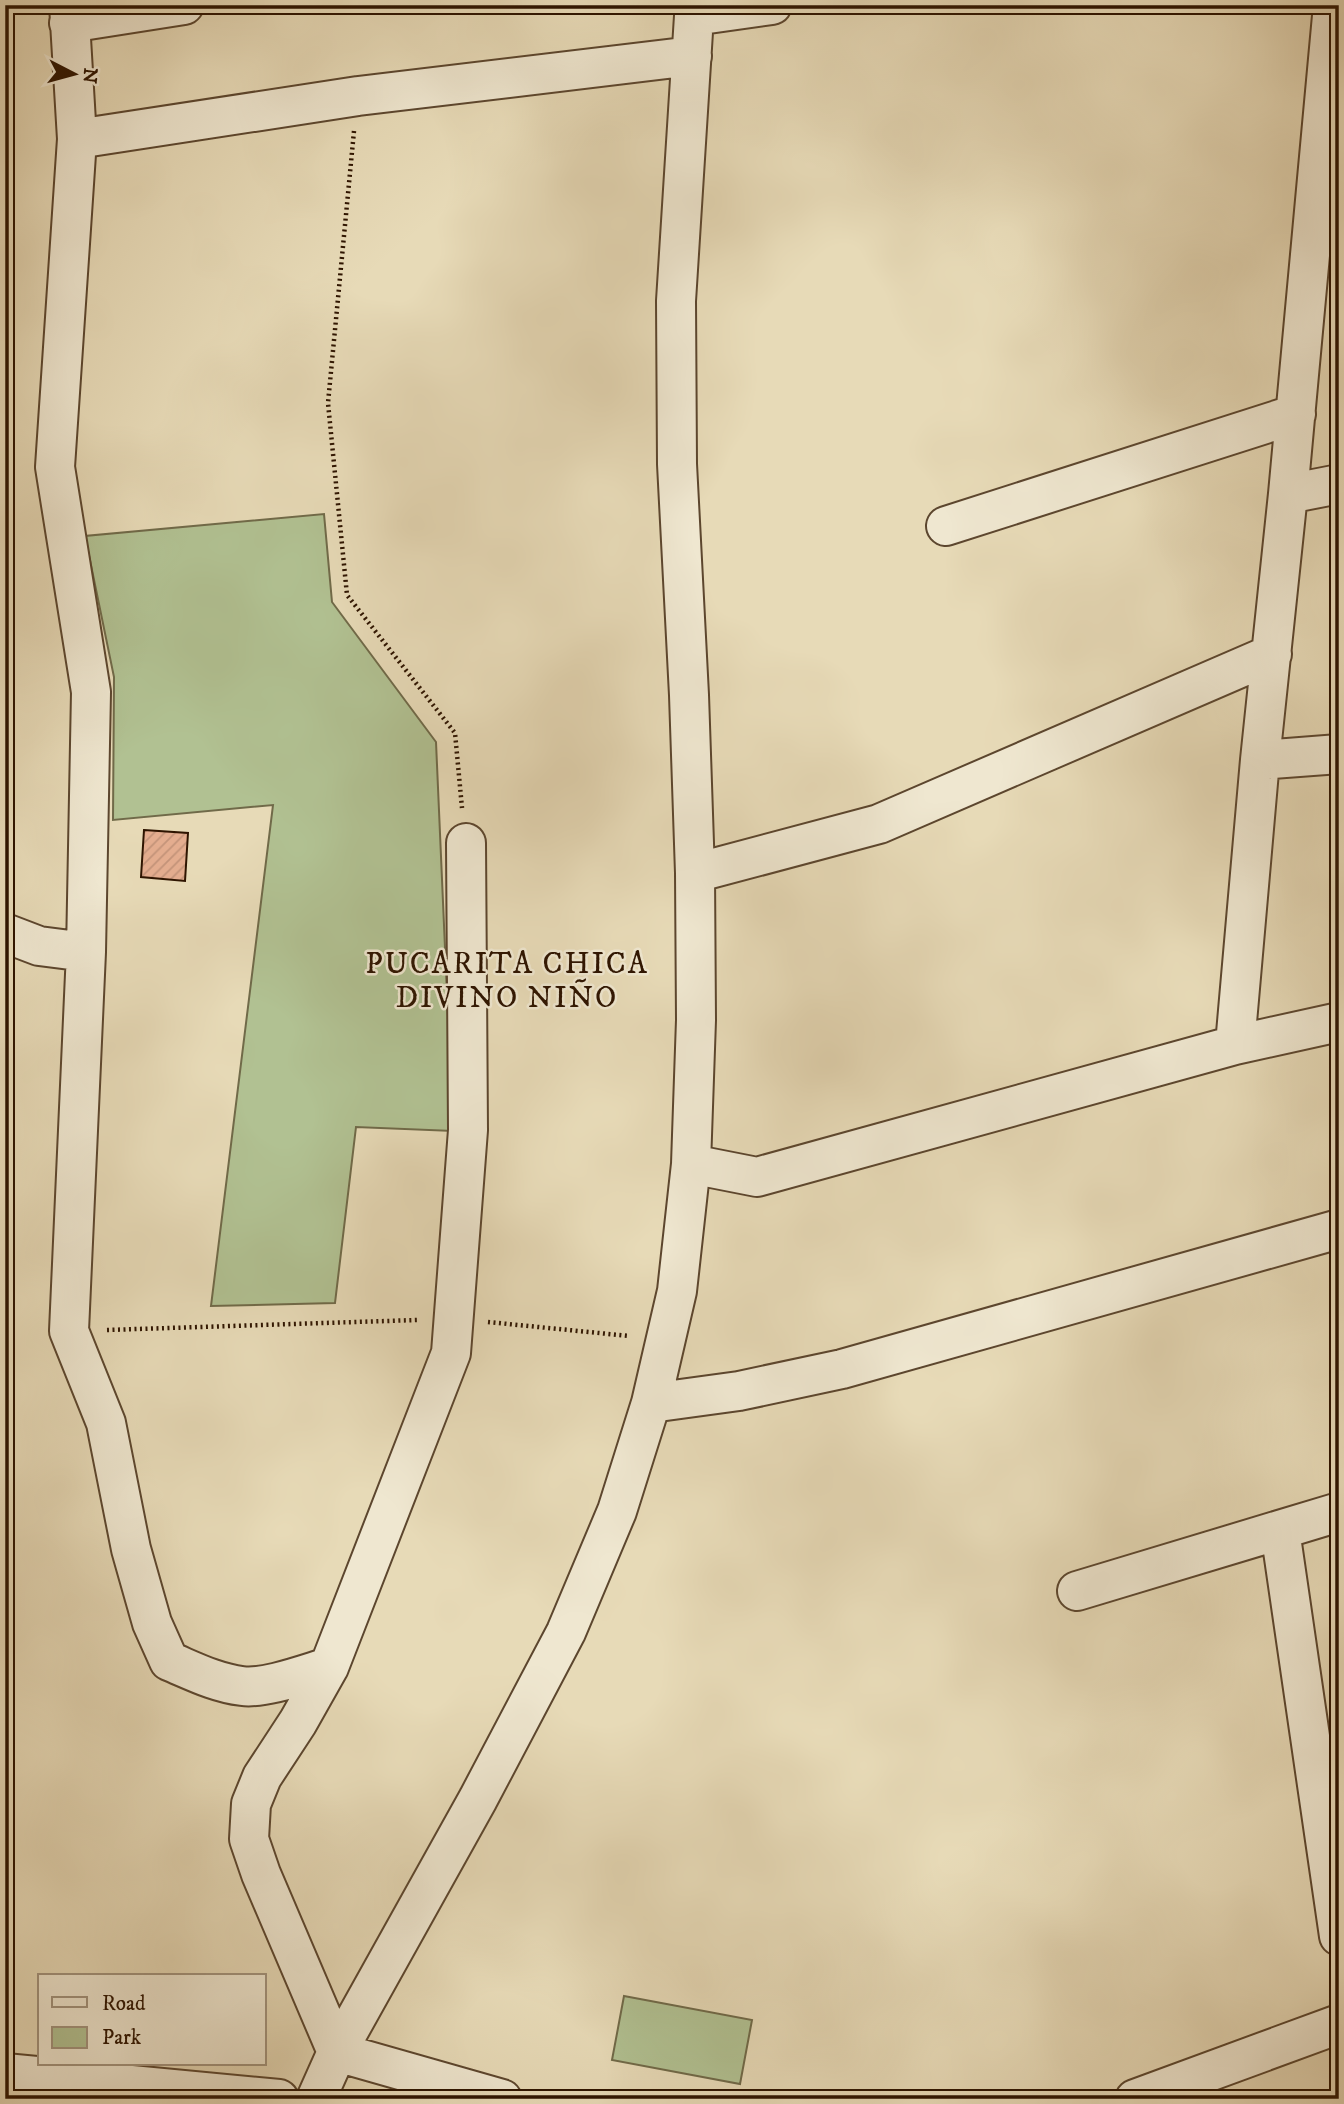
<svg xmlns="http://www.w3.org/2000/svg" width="1344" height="2104" viewBox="0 0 1344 2104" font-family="'IM FELL DW Pica',serif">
  <defs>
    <pattern id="building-hatch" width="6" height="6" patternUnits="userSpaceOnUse" patternTransform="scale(1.75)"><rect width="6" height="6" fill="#e4ad8f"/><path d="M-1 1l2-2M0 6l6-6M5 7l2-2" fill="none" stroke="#c4947a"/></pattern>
  </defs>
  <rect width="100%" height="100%" fill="#e7dab7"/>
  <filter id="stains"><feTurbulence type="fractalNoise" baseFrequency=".00286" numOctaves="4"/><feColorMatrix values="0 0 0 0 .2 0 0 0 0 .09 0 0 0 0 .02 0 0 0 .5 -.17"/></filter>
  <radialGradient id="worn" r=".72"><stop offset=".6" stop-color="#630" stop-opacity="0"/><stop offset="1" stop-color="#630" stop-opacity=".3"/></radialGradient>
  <path fill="#b1c192" stroke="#706a49" stroke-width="2" d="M324,514L332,602L436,742L453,1131L356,1127L335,1303L211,1306L273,805L113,820L114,677L85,536Z
    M624,1996L752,2020L740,2084L612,2060Z"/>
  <path fill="url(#building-hatch)" stroke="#2e1400" stroke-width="2" d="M144,830L188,833L185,881L141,877Z"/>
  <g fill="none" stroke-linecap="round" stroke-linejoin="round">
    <defs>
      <path id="minor" d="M69,5L77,139L55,467L91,692L86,952L69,1331L106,1423L131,1549L152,1623L169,1661C193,1671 216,1683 242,1686C266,1689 305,1674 329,1667
        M694,16L772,5
        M69,23L184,5
        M77,139L358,96L692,56
        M1288,494L1339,484
        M946,526L1296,414
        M1260,760L1339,754
        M695,873L879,824L1272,654
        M5,933L39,946L86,952
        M1235,1045L1260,760L1288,494L1333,5
        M691,1164L757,1177L1235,1045L1339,1022
        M651,1403L739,1391L842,1369L1339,1229
        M1280,1530L1339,1936
        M1077,1591L1339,1512
        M337,2052L261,1874L249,1839L251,1804L262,1777L298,1722L329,1667L451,1353L468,1130L466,843
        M337,2052L502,2099
        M5,2073L279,2099
        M316,2099L337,2052L478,1799L566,1632L617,1511L651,1403L677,1291L691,1164L696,1020L695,873L689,695L677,464L676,301L694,16L697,5
        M1135,2099L1339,2024"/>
    </defs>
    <use href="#minor" stroke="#5c462e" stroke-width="42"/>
    <path stroke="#2e1400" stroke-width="4.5" stroke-dasharray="2 3.5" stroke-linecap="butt" d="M354,131L328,403L347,595L455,733L462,808
      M488,1322L629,1336
      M107,1330L417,1320"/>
    <use href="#minor" stroke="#efe7d0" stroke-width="38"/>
  </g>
  <g text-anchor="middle" stroke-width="5" stroke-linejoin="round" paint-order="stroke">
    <g font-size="30" letter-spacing="2" fill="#2e1400" stroke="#efe7d0">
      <text x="507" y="973">PUCARITA CHICA<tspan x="507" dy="34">DIVINO NIÑO</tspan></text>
    </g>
  </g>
  <rect width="1344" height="2104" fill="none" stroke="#e7dab7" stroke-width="28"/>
  <rect x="7" y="7" width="1330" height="2090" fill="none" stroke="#2e1400" stroke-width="3.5"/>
  <rect x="14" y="14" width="1316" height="2076" fill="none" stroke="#2e1400" stroke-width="2"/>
  <rect x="38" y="1974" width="228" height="91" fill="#efe7d0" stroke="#a2937d" stroke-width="2"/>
  <rect x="52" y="1997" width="35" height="10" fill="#efe7d0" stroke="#a2937d" stroke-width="2"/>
  <text x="102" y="2010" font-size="21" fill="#2e1400">Road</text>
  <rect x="52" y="2027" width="35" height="21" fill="#b1c192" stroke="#a2937d" stroke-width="2"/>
  <text x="102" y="2044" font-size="21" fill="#2e1400">Park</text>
  <g transform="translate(74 74) rotate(96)" stroke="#efe7d0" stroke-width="5" paint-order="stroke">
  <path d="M0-5L12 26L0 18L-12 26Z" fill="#2e1400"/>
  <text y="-10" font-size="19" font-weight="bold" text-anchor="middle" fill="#2e1400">N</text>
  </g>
  <rect width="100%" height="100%" filter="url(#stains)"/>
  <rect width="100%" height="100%" fill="url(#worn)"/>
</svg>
